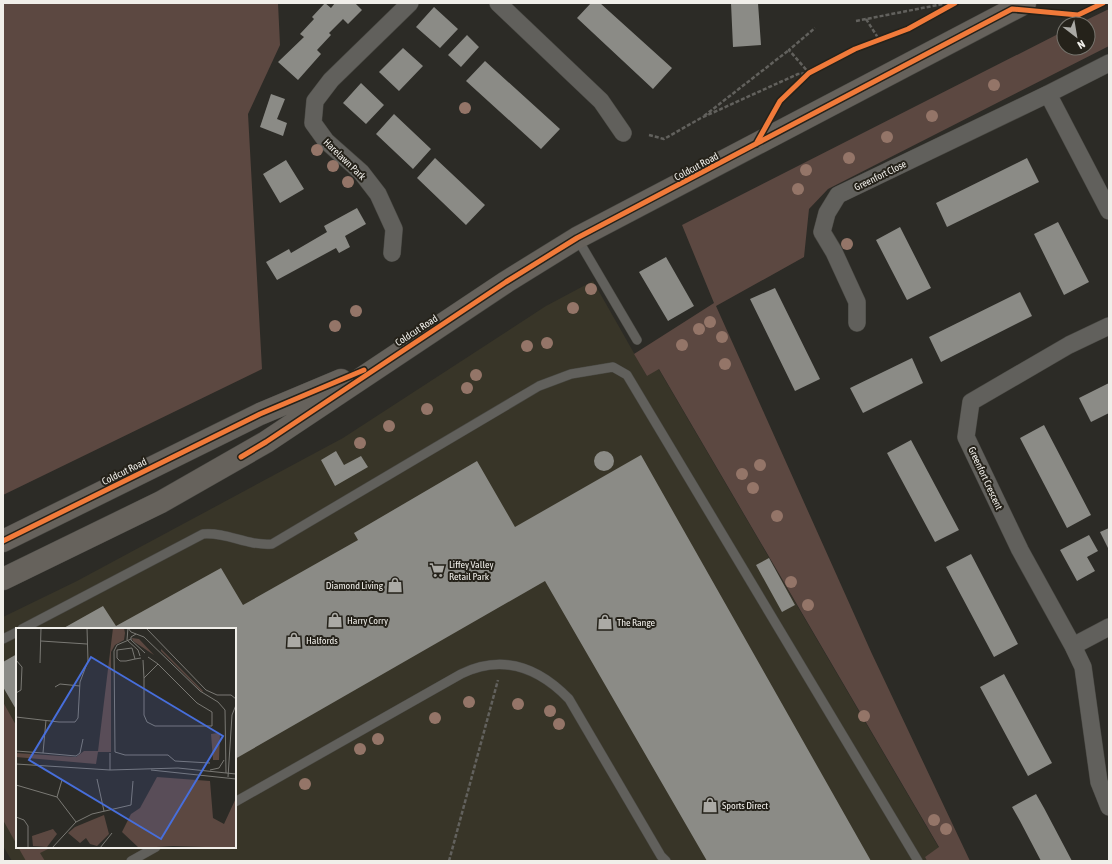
<svg xmlns="http://www.w3.org/2000/svg" width="1112" height="864" viewBox="0 0 1112 864" font-family="'Asap Condensed',sans-serif">
  <rect width="100%" height="100%" fill="#2c2b26"/>
  <path fill="#383528" fill-rule="evenodd" d="M593,281L647,376L658,368L939,848L925,857L927,861H12L3,846V617L77,581L343,438L546,306ZM17,629H235V847H17Z"/>
  <path fill="#5c4841" d="M3,3H278L280,45L248,114L262,369L3,495Z
    M1109,9V46L828,189L809,209L804,257L716,306L872,654L970,861H927L925,857L939,847L659,369L647,376L634,354L714,303L682,225L1064,31V48H1088V24H1078Z
    M3,702L17,727V845L3,820Z
    M18,847H52L40,853L45,861H26Z"/>
  <path fill="#8b8b86" d="M325,3L331,8L335,3H355L362,10L348,24L343,19L329,33L331,35L317,50L321,54L298,80L278,62L304,37L300,34L314,19L312,17Z
    M591,3H600L672,68L653,89L577,18Z
    M731,3H758L761,45L733,47Z
    M434,7L458,29L440,48L416,27Z
    M467,35L479,47L461,67L448,55Z
    M403,48L423,66L399,91L379,72Z
    M485,61L560,129L541,149L466,81Z
    M361,83L384,105L366,124L343,103Z
    M271,94L285,99L277,119L287,123L283,136L260,127Z
    M394,114L431,149L413,169L376,134Z
    M435,158L485,205L466,225L417,178Z
    M1027,158L1039,182L947,227L936,203Z
    M286,160L304,189L280,203L263,174Z
    M357,208L366,224L345,236L350,247L339,253L336,248L277,280L266,262L289,249L291,253L327,232L324,226Z
    M1058,222L1089,282L1064,295L1034,234Z
    M900,227L931,288L907,300L876,240Z
    M666,257L694,306L668,321L639,272Z
    M775,288L820,379L795,391L750,299Z
    M1020,292L1032,316L941,362L929,337Z
    M912,358L923,383L863,413L850,388Z
    M1109,383V413L1091,422L1079,398Z
    M1044,425L1091,515L1067,528L1020,438Z
    M911,440L959,530L935,542L887,453Z
    M336,451L344,465L361,456L368,467L335,486L321,460Z
    M594 461a10 10 0 1 1 20 0a10 10 0 1 1-20 0Z
    M641,455L871,861H707L545,581L235,759V629H62L103,606L116,626L221,568L243,605L358,540L354,533L477,461L515,527Z
    M1109,528V550L1100,532Z
    M1089,535L1098,551L1087,557L1095,571L1077,581L1060,550Z
    M971,554L1018,644L994,657L946,567Z
    M769,558L795,605L782,612L756,565Z
    M17,654V711L3,687V662Z
    M1004,674L1052,763L1028,776L980,687Z
    M1036,794L1044,808L1072,861H1041L1020,821L1012,807Z"/>
  <g fill="none" stroke-linecap="round" stroke-linejoin="round">
    <defs>
      <path id="lane" d="M577,238L637,340
        M22,629L203,534C228,532 246,546 272,544L539,386L571,374L613,367L627,375L918,861
        M3,639L17,632
        M235,802L461,674C502,654 538,667 569,699L661,856L666,861
        M131,861L156,847"/>
      <path id="street" d="M498,3L601,101L623,133
        M1109,63L1048,94L1109,211
        M392,253L394,229L378,194L361,172L326,141L313,123L315,101L331,80L410,3
        M857,323V302L834,252L822,232L827,213L838,195L1048,94
        M1109,326L1069,345L971,402L966,437L1020,550L1073,646L1083,667L1099,782L1109,807
        M1073,646L1109,627"/>
      <path id="secondary" d="M3,541L260,414L341,380
        M3,579L161,502L266,442L506,282L577,238L1025,3"/>
    </defs>
    <use href="#lane" stroke="#494843" stroke-width="10"/>
    <use href="#street" stroke="#494843" stroke-width="18"/>
    <use href="#secondary" stroke="#494843" stroke-width="23"/>
    <path stroke="#62615d" stroke-width="2.5" stroke-dasharray="4 2" stroke-linecap="butt" d="M866,19L880,41
      M856,21L948,3
      M704,116L789,50
      M649,135L664,139L701,118L798,74L809,73L789,50L815,28
      M449,861L498,680"/>
    <use href="#lane" stroke="#61605c" stroke-width="9"/>
    <use href="#street" stroke="#61605c" stroke-width="17"/>
    <use href="#secondary" stroke="#66625c" stroke-width="22"/>
    <defs>
      <path id="cycleway" d="M756,144L780,101L809,73L855,49L908,29L955,3
        M241,457L266,442L506,282L577,238L1012,9L1078,15L1103,3
        M3,541L260,414L364,370"/>
    </defs>
    <use href="#cycleway" stroke="#25221a" stroke-width="8"/>
    <use href="#cycleway" stroke="#f17a3a" stroke-width="5"/>
  </g>
  <g fill="#947568">
    <circle cx="994" cy="85" r="6"/>
    <circle cx="465" cy="108" r="6"/>
    <circle cx="932" cy="116" r="6"/>
    <circle cx="887" cy="137" r="6"/>
    <circle cx="317" cy="150" r="6"/>
    <circle cx="849" cy="158" r="6"/>
    <circle cx="333" cy="166" r="6"/>
    <circle cx="806" cy="170" r="6"/>
    <circle cx="348" cy="182" r="6"/>
    <circle cx="798" cy="189" r="6"/>
    <circle cx="847" cy="244" r="6"/>
    <circle cx="591" cy="289" r="6"/>
    <circle cx="573" cy="308" r="6"/>
    <circle cx="356" cy="311" r="6"/>
    <circle cx="710" cy="322" r="6"/>
    <circle cx="335" cy="326" r="6"/>
    <circle cx="699" cy="329" r="6"/>
    <circle cx="722" cy="337" r="6"/>
    <circle cx="547" cy="343" r="6"/>
    <circle cx="682" cy="345" r="6"/>
    <circle cx="527" cy="346" r="6"/>
    <circle cx="725" cy="364" r="6"/>
    <circle cx="476" cy="375" r="6"/>
    <circle cx="467" cy="388" r="6"/>
    <circle cx="427" cy="409" r="6"/>
    <circle cx="389" cy="426" r="6"/>
    <circle cx="360" cy="443" r="6"/>
    <circle cx="760" cy="465" r="6"/>
    <circle cx="742" cy="474" r="6"/>
    <circle cx="753" cy="488" r="6"/>
    <circle cx="777" cy="516" r="6"/>
    <circle cx="791" cy="582" r="6"/>
    <circle cx="808" cy="605" r="6"/>
    <circle cx="469" cy="702" r="6"/>
    <circle cx="518" cy="704" r="6"/>
    <circle cx="550" cy="711" r="6"/>
    <circle cx="864" cy="716" r="6"/>
    <circle cx="435" cy="718" r="6"/>
    <circle cx="559" cy="724" r="6"/>
    <circle cx="378" cy="739" r="6"/>
    <circle cx="360" cy="749" r="6"/>
    <circle cx="305" cy="784" r="6"/>
    <circle cx="934" cy="820" r="6"/>
    <circle cx="946" cy="829" r="6"/>
  </g>
  <defs>
    <symbol id="supermarket-bare" viewBox="-9 -9 18 18"><path d="M-6-5.5h2.5l.6 2H6L4.5 2H-2.5L-4.4-4H-6ZM-1.5 3.2a1.3 1.3 0 1 0 .1 0ZM3 3.2a1.3 1.3 0 1 0 .1 0Z" fill="#abaaa5" stroke="#25221a" stroke-width="2.5" paint-order="stroke"/></symbol>
    <symbol id="shop-bare" viewBox="-9 -9 18 18"><path d="M-5-2.5h2.3a2.7 3.5 0 0 1 5.4 0H5L5.5 6h-11ZM-1.5-2.5h3a1.5 2.3 0 0 0-3 0Z" fill="#abaaa5" stroke="#25221a" stroke-width="2.5" paint-order="stroke"/></symbol>
  </defs>
  <g fill-rule="evenodd">
    <use href="#supermarket-bare" x="426" y="559" width="22" height="22"/>
    <use href="#shop-bare" x="384" y="574" width="22" height="22"/>
    <use href="#shop-bare" x="324" y="609" width="22" height="22"/>
    <use href="#shop-bare" x="594" y="611" width="22" height="22"/>
    <use href="#shop-bare" x="283" y="629" width="22" height="22"/>
    <use href="#shop-bare" x="699" y="794" width="22" height="22"/>
  </g>
  <g text-anchor="middle" stroke-width="4" stroke-linejoin="round" paint-order="stroke">
    <g font-size="10" fill="#f0eee9" stroke="#25221a">
      <text transform="translate(345 159) rotate(44)" y="4">Harelawn Park</text>
      <text transform="translate(696 166) rotate(-28)" y="4">Coldcut Road</text>
      <text transform="translate(880 175) rotate(-26)" y="4">Greenfort Close</text>
      <text transform="translate(416 330) rotate(-33)" y="4">Coldcut Road</text>
      <text transform="translate(124 471) rotate(-26)" y="4">Coldcut Road</text>
      <text transform="translate(986 478) rotate(65)" y="4">Greenfort Crescent</text>
    </g>
    <g font-size="10" fill="#f0eee9" stroke="#25221a" text-anchor="start">
      <text x="449" y="568">Liffey Valley<tspan x="449" dy="12">Retail Park</tspan></text>
      <text x="383" y="589" text-anchor="end">Diamond Living</text>
      <text x="347" y="624">Harry Corry</text>
      <text x="617" y="626">The Range</text>
      <text x="306" y="644">Halfords</text>
      <text x="722" y="809">Sports Direct</text>
    </g>
  </g>
  <g transform="translate(16 628)">
    <rect width="220" height="220" fill="#2c2b26"/>
    <path d="M97,0H108L109,5L108,12L99,17L95,24V124H82L80,136L0,129V125L60,129L68,123H82ZM116,10L123,11L138,27L117,13ZM145,21L187,63L186,64L145,23ZM202,105H204L203,132H197L195,106ZM141,149L194,153L197,190L208,196L220,170V220L157,218L123,220L106,204L115,186L124,180ZM88,187L93,206L81,218L74,216L70,210L64,215L52,205L59,199ZM37,201L41,206L31,219L17,218L16,208Z" fill="#5c4841"/>
    <path fill="none" stroke="#7a7974" stroke-width="1" d="M112,0L115,4L128,9L184,63L202,74L209,82L210,145M112,0L111,12L122,22L124,28M130,0L190,62L201,67H215L220,71M120,6L115,9V12L129,25M115,11L101,17L98,23L99,124L109,127H152L159,133L194,135M25,13L71,16M132,29L142,36M119,31L116,20L101,22V30L104,33H110L119,31L125,30M0,32L6,39L5,62L0,65M127,32L128,50M24,35L25,0M142,36L181,75L196,84V98H139L131,94L128,87V50ZM39,59L44,56L64,58M0,89L43,94H59L62,90L64,54L72,33L71,0M0,123L27,125L30,92M27,125L60,128L64,125L67,111M0,136L94,142L162,140L220,146M94,142V125M135,142L220,151M194,142L203,140L208,132M212,149L216,87L220,77M81,151L88,183M0,157L41,169L60,194M41,169L46,152M0,189L8,192L12,198V219M36,220L60,194L76,186L115,177L117,153M84,220L96,205"/>
    <path fill="#476edb" fill-opacity="0.15" stroke="#476edb" stroke-width="2" d="M75,29L207,108L145,211L13,132Z"/>
    <rect width="220" height="220" fill="none" stroke="#f0eee9" stroke-width="2"/>
  </g>
  <rect width="1112" height="864" fill="none" stroke="#f0eee9" stroke-width="8"/>
  <g transform="translate(1076 36) rotate(149)"><circle r="19" fill="#25221a" stroke="#76746d"/>
  <path d="M0-3L7 15L0 10L-7 15Z" fill="#abaaa5"/>
  <text y="-6" font-size="11" font-weight="bold" text-anchor="middle" fill="#f0eee9">N</text>
  </g>
</svg>
